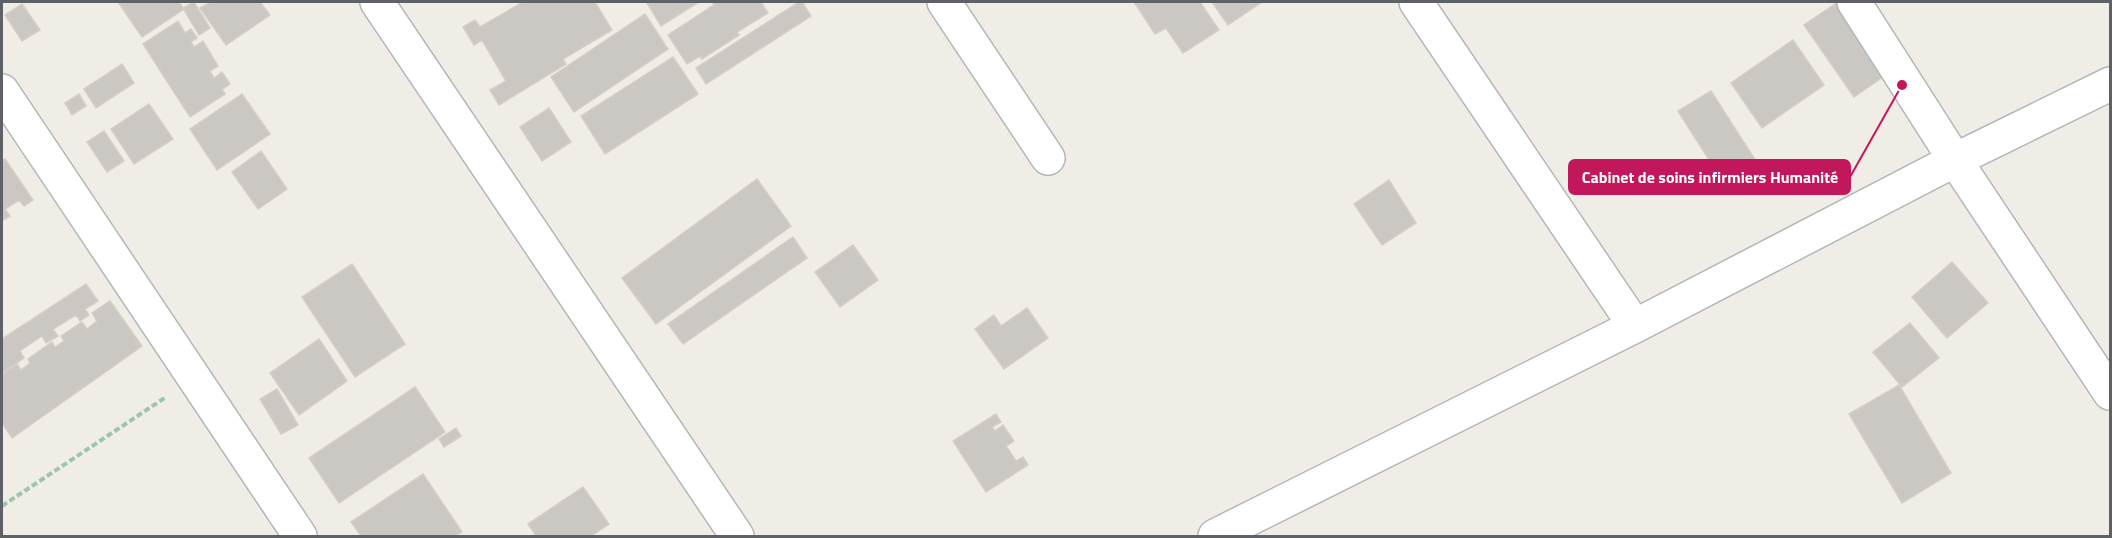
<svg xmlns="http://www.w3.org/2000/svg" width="2112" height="538" viewBox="0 0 2112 538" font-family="'Titillium Web',sans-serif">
  <rect width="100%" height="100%" fill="#efede6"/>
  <path fill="#cbc8c3" stroke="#d4cfc4" stroke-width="1.5" d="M118,2H179L184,9L142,37Z
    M194,2L210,28L199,35L183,8Z
    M211,2H260L270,15L226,45L200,8Z
    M523,2H595L612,30L563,59L566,64L499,105L490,90L506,81L482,40L474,45L463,27L475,20L480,27Z
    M649,2H699L661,26L647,3Z
    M712,2H761L768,13L737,32L739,35L702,59L700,56L687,64L668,35L714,5Z
    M799,2H802L811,16L706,84L696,68Z
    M1134,2H1200L1219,30L1183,53L1166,28L1155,34Z
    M1212,2H1262L1228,25Z
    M1838,2H1846L1893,70L1854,97L1804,25Z
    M22,4L40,30L22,41L5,15Z
    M645,14L668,49L574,112L551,77Z
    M178,21L185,33L191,29L197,38L191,42L194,47L203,41L218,66L210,71L214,78L222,72L230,84L222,89L225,94L190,117L143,44Z
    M1793,40L1824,85L1762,128L1731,83Z
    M673,57L698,94L605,154L581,116Z
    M122,64L134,83L96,108L84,89Z
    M1711,91L1763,172L1730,193L1678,111Z
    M79,94L86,106L72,115L65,103Z
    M242,94L270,134L217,170L190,129Z
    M149,104L173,139L134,164L111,129Z
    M549,108L571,142L542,161L520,127Z
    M104,131L124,161L107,172L87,142Z
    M261,151L287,189L258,209L232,172Z
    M5,159L33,200L24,206L19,200L5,209L10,216L2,221V161Z
    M757,179L791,226L656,324L622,278Z
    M1389,180L1416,223L1382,245L1354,204Z
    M793,237L807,258L683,344L668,324Z
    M853,245L878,280L840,307L815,272Z
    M1952,262L1988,303L1947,338L1912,297Z
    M352,264L405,344L355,377L302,297Z
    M86,284L98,301L85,309L89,315L80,321L76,315L53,329L58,336L46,343L42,336L20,351L24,358L2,373V339Z
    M110,301L142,346L12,438L2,423V375L17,364L21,370L30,363L28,359L52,342L55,347L64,341L61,336L82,322L87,329L97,321L92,313Z
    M1027,308L1048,338L1004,369L975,329L994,315L1001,326Z
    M1910,323L1939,358L1902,387L1873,352Z
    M319,339L347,381L299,415L270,373Z
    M1899,385L1951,473L1902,503L1849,414Z
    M415,387L445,432L339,503L309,458Z
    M277,389L298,425L281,434L260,399Z
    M996,414L1001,422L992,427L995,431L1003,425L1014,441L1006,446L1016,461L1023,457L1028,465L986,492L953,441Z
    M456,428L461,436L444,447L439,439Z
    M423,474L462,532L455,536H361L351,522Z
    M583,487L609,524L591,536H536L528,524Z"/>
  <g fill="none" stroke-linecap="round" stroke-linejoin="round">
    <defs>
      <path id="minor" d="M377,2L737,536
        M944,2L1048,158
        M1416,2L1635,326
        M1854,2L1955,160L2110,393
        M2,91L300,536
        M1215,536L1635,326L1955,160L2110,84"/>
    </defs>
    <use href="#minor" stroke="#b3b6ba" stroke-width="36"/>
    <path stroke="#9dc6a9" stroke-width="4" stroke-dasharray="6 3" stroke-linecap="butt" d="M2,506L166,397"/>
    <use href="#minor" stroke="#fff" stroke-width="33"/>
  </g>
  <path fill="none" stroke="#c2185b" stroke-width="2" d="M1902 85L1850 177"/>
  <circle fill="#c2185b" stroke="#fff" stroke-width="2" cx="1902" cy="85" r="6"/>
  <rect fill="#c2185b" stroke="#c2185b" stroke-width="2" x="1569" y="160" width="281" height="34" rx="6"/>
  <g font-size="16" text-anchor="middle" font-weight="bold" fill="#fff">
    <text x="1710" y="183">Cabinet de soins infirmiers Humanité</text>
  </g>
  <rect width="2112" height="538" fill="none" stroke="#5e6166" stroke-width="6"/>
</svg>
